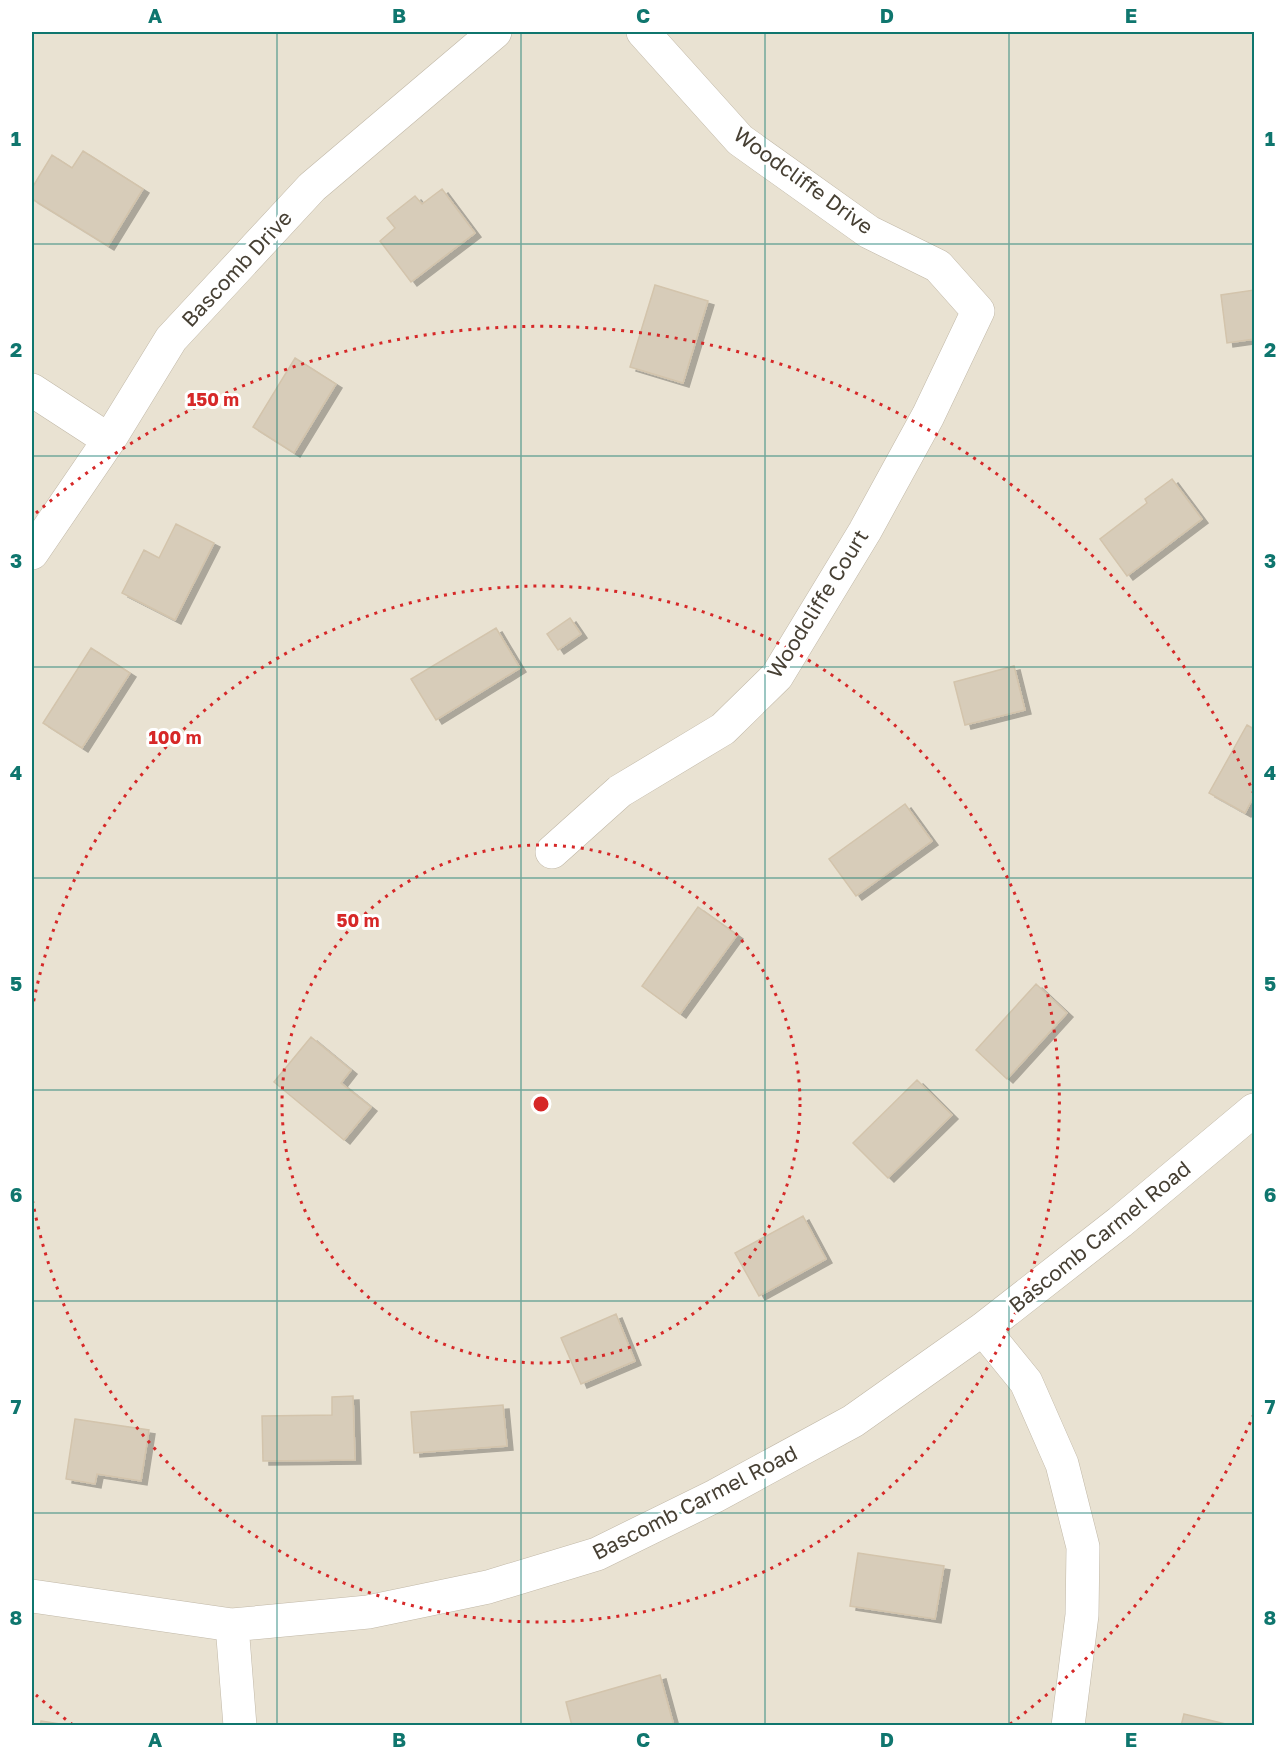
<svg xmlns="http://www.w3.org/2000/svg" width="1286" height="1757" viewBox="0 0 1286 1757" font-family="'Golos Text',sans-serif">
  <defs>
    <filter id="shadow"><feDropShadow dx="6" dy="4" stdDeviation="0" flood-color="#0004"/></filter>
  </defs>
  <rect width="100%" height="100%" fill="#f4f0e5"/>
  <path fill="#e9e2d2" d="M32,32H1254V1725L32,1726Z"/>
  <path fill="#d7ccb9" stroke="#d3c4ac" stroke-width="1.5" filter="url(#shadow)" d="M83,151L143,189L108,246L32,199V188L52,155L72,168Z
    M442,189L475,233L411,282L380,241L395,228L387,218L415,196L422,204Z
    M655,285L708,301L683,383L630,367Z
    M1254,290V339L1227,343L1221,295Z
    M295,358L336,384L294,453L253,427Z
    M1172,479L1202,519L1127,576L1100,539L1147,503L1145,499Z
    M176,524L214,543L175,620L122,593L144,550L159,558Z
    M570,618L581,634L558,650L547,634Z
    M496,628L520,668L436,720L411,679Z
    M91,648L130,673L82,748L43,723Z
    M1014,666L1025,710L965,725L954,682Z
    M1247,725L1254,729V796L1245,813L1209,793Z
    M905,804L932,841L856,896L829,859Z
    M698,907L737,935L680,1014L642,986Z
    M1036,984L1067,1013L1007,1079L976,1050Z
    M311,1037L351,1070L341,1083L371,1107L344,1140L274,1082Z
    M917,1080L952,1115L888,1178L853,1143Z
    M803,1216L826,1259L759,1296L735,1253Z
    M616,1314L635,1361L581,1384L561,1338Z
    M353,1396L355,1460L263,1461L262,1416L332,1415V1397Z
    M503,1405L507,1446L414,1453L411,1412Z
    M75,1419L149,1430L141,1481L97,1474L95,1484L66,1479Z
    M858,1553L944,1566L935,1619L850,1606Z
    M660,1675L674,1726H572L566,1702Z
    M1184,1714L1234,1726H1181Z
    M41,1721L73,1726H40Z"/>
  <g fill="none" stroke-linecap="round" stroke-linejoin="round">
    <defs>
      <path id="street" d="M32,390L109,440
        M32,553L109,440L171,339L312,187L495,32
        M552,852L620,791L723,729L777,676L865,531L928,416L978,311L938,266L869,232L740,140L643,32
        M983,1329L1026,1382L1062,1464L1083,1547L1082,1615L1068,1726
        M32,1596L232,1625L368,1612L488,1587L597,1554L715,1496L853,1421L983,1329L1120,1222L1254,1110
        M232,1625L240,1726"/>
    </defs>
    <use href="#street" stroke="#c1b8a7" stroke-width="34"/>
    <use href="#street" stroke="#fff" stroke-width="33"/>
  </g>
  <path fill="none" stroke="#0f766e" stroke-width="1.5" stroke-opacity="0.55" d="M277,32V1726M521,32V1726M765,32V1726M1009,32V1726M32,244H1254M32,456H1254M32,667H1254M32,878H1254M32,1090H1254M32,1301H1254M32,1513H1254"/>
  <g fill="none" stroke="#d62828" stroke-width="3" stroke-dasharray="3 6">
    <circle cx="541" cy="1104" r="259"/>
    <path d="M32 1010A518 518 0 1 1 32 1198"/>
    <path d="M1254 1414A777 777 0 0 1 1009 1725M73 1725A777 777 0 0 1 36 1695M36 513A777 777 0 0 1 1254 794"/>
  </g>
  <g text-anchor="middle" stroke-width="6" stroke-linejoin="round" paint-order="stroke">
    <g font-size="21" fill="#474034" stroke="#fff">
      <text transform="translate(803 181) rotate(36)" y="7">Woodcliffe Drive</text>
      <text transform="translate(237 269) rotate(-47)" y="7">Bascomb Drive</text>
      <text transform="translate(818 604) rotate(-58)" y="7">Woodcliffe Court</text>
      <text transform="translate(1100 1237) rotate(-39)" y="7">Bascomb Carmel Road</text>
      <text transform="translate(695 1503) rotate(-27)" y="7">Bascomb Carmel Road</text>
    </g>
  </g>
  <circle cx="541" cy="1104" r="9" fill="#d62828" stroke="#fff" stroke-width="3"/>
  <g font-size="18" text-anchor="middle" font-weight="bold" fill="#d62828" stroke="#fff" stroke-width="6" stroke-linejoin="round" paint-order="stroke">
    <text x="213" y="406">150 m</text>
    <text x="175" y="744">100 m</text>
    <text x="358" y="927">50 m</text>
  </g>
  <rect width="1286" height="1757" fill="none" stroke="#ffffff" stroke-width="66"/>
  <rect x="33" y="33" width="1220" height="1691" fill="none" stroke="#0f766e" stroke-width="2"/>
  <g font-size="20" text-anchor="middle" font-weight="bold" fill="#0f766e">
    <text x="155" y="23">A</text>
    <text x="399" y="23">B</text>
    <text x="643" y="23">C</text>
    <text x="887" y="23">D</text>
    <text x="1131" y="23">E</text>
    <text x="16" y="146">1</text>
    <text x="1270" y="146">1</text>
    <text x="16" y="357">2</text>
    <text x="1270" y="357">2</text>
    <text x="16" y="568">3</text>
    <text x="1270" y="568">3</text>
    <text x="16" y="780">4</text>
    <text x="1270" y="780">4</text>
    <text x="16" y="991">5</text>
    <text x="1270" y="991">5</text>
    <text x="16" y="1202">6</text>
    <text x="1270" y="1202">6</text>
    <text x="16" y="1414">7</text>
    <text x="1270" y="1414">7</text>
    <text x="16" y="1625">8</text>
    <text x="1270" y="1625">8</text>
    <text x="155" y="1747">A</text>
    <text x="399" y="1747">B</text>
    <text x="643" y="1747">C</text>
    <text x="887" y="1747">D</text>
    <text x="1131" y="1747">E</text>
  </g>
</svg>
